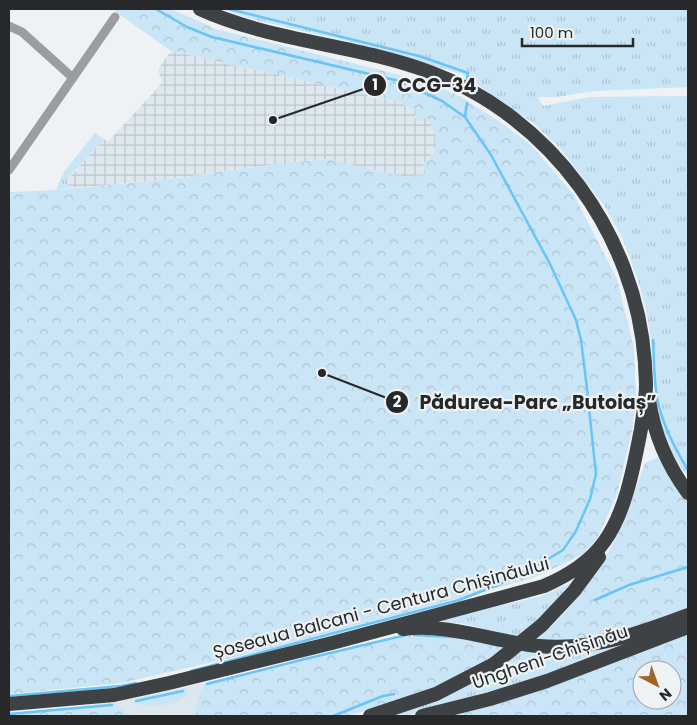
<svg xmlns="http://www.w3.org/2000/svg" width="697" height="725" viewBox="0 0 697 725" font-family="Poppins,sans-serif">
  <defs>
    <pattern id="industrial-grid" width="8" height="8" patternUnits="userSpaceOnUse" patternTransform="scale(1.25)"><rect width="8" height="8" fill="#dce7ee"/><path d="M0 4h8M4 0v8" fill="none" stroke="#bdc6cc"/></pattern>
    <pattern id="grass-tufts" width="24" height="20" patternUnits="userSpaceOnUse" patternTransform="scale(1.25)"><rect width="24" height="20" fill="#cae5f6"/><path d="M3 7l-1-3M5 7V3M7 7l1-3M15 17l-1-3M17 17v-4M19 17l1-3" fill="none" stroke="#aec4d3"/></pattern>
    <pattern id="forest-crowns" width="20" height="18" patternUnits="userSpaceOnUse" patternTransform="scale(1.25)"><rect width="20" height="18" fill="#cae5f6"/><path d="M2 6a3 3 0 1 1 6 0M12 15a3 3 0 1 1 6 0" fill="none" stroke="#aec4d3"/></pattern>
  </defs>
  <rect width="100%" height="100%" fill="#eef2f4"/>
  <path fill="#dce7ee" d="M205,683L197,701L195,712L196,716H130L112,703Z"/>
  <path fill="url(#industrial-grid)" d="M171,51L399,102L417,112L414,117H426L432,124L435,133L436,145L430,157L423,164L426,174L406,177L327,159L270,165L164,180L71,188L67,184V180L104,139L108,142L162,83L158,69Z"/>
  <path fill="url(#grass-tufts)" d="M222,9H688V87L595,91L557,97H538L543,106L590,97L688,96V477L676,460L660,424L655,392L652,346L647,314L638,280L622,237L603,204L560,148L533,123L462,74L343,40L259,21Z
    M95,133L104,139L67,179V184L71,188L56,190L63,173Z
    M571,583L538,619L516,637L465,624L437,621L541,596Z
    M637,639L549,675L431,710L405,716H385L521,651L557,654L589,650Z"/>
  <path fill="url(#forest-crowns)" fill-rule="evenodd" d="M112,9H171L216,29L428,82L461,97L499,121L531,145L574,195L617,279L634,348L636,398L632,431L617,494L597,539L582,555L533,578L290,644L122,683L9,694V192L56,190L164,180L270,165L327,159L406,177L426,174L423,163C441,153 438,131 426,117L421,122L414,118L417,112L399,102L171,51Z
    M658,457L675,485L688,502V608L619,633L582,638L534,641C574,609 605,565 625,518C633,500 638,481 645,463Z
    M408,634H431L505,646L489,659L431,690L349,716H196C193,706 200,693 205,683L208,682Z
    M688,634V716H448L547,687ZM642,670H672V700H642Z
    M109,703L115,704L130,716H9V714Z"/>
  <path fill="#cae5f6" d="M185,688L187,689L188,693C176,707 152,707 136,704L134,702L136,699Z"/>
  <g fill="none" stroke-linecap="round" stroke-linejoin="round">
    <path stroke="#69c5f7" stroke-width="2.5" d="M156,9L187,27L212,37L399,81L442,101L465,117
      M229,9L419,56L468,73L467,79
      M653,340C654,359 654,379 657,398C662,423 675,449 688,470
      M595,600L629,585L688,567
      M414,635L454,637
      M191,671L459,600L498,585L535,567L563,550L576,531L590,499L596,474L586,380L581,340L576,320L550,264L491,155L465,117L467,103
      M207,684L305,659L406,635
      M9,696L121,686L136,683
      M136,701L183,691
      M9,714L112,705
      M333,716L383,696L394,694"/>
    <path stroke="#9c9d9e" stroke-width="9" d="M9,26L22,32L73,78
      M9,170L115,17"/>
    <path stroke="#3f4244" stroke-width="14" d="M649,400C654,433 668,466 688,493
      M542,625L574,591L599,557
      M403,629C449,623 494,642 539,646C592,651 640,633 688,615
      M9,704L114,695L169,683L332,643L544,586C567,576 589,563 604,542C626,512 634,465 641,429C643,415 646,399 646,385C646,378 645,370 645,363C636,235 551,117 430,72C355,44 273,42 200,9
      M370,716L436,694L494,664
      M422,716L490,699L547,681L688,627"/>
    <path stroke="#3f4244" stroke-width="14" d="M494,664L542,625"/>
  </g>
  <g text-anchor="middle" stroke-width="4.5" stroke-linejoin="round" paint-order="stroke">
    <g font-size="18" fill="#272829" stroke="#eef2f4">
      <text transform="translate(381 608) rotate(-15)" y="6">Șoseaua Balcani - Centura Chișinăului</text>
      <text transform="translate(550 657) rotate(-19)" y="6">Ungheni-Chișinău</text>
    </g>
  </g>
  <path fill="none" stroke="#272829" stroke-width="2" d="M273 120L375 85M322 373L397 402"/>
  <g fill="#272829" stroke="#eef2f4" stroke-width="2">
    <circle cx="273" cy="120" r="5"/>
    <circle cx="322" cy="373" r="5"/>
    <circle cx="375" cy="85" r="12"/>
    <circle cx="397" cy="402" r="12"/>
  </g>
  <g font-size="15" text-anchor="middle" font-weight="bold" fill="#fff">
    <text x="375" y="90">1</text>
    <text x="397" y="407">2</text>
  </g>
  <g font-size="19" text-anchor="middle" font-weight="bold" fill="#272829" stroke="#eef2f4" stroke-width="4.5" stroke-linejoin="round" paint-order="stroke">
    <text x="437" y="92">CCG-34</text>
    <text x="538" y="409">Pădurea-Parc „Butoiaș”</text>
  </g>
  <rect width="697" height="725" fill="none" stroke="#272829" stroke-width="20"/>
  <g transform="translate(657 685) rotate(139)"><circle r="24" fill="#eef2f4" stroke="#9ea1a3"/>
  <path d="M0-4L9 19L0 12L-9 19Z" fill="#a06427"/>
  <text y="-8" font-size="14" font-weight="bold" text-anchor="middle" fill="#272829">N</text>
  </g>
  <path d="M522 38v8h111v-8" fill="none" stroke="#272829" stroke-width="2.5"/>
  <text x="530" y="38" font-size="15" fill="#272829" stroke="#eef2f4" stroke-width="4" paint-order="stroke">100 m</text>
</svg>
